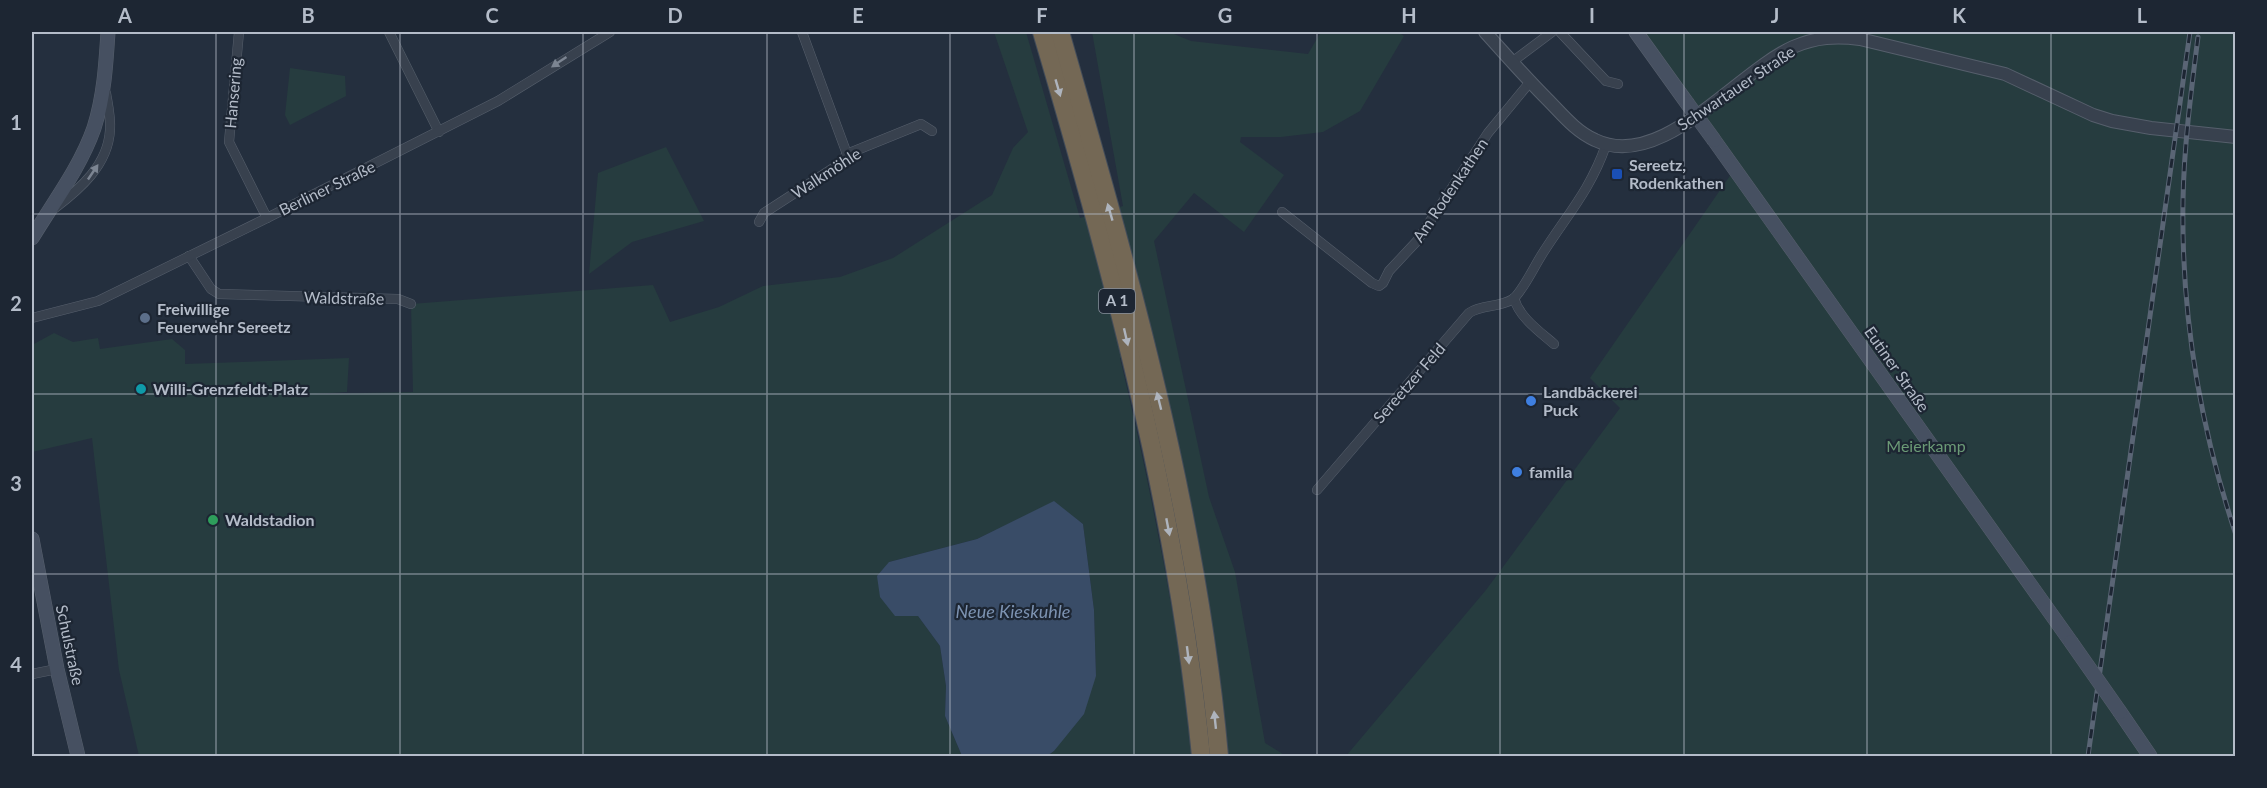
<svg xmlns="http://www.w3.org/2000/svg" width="2267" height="788" font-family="Lato,sans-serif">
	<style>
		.green { fill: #263c3f }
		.water { fill: #394c67 }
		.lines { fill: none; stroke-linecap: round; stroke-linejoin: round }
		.minor-casing { stroke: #565f6c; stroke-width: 10 }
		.tertiary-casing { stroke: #565f6c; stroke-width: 14 }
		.secondary-casing { stroke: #565f6c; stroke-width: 15 }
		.motorway-casing { stroke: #434c59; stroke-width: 20 }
		.minor { stroke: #38414e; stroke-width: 9 }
		.tertiary { stroke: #38414e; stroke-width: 12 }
		.secondary { stroke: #465061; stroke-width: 14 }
		.motorway { stroke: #746855; stroke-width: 18 }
		.rail-casing { stroke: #5a6575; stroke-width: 5 }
		.rail { stroke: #1d2633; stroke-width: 3; stroke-dasharray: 9; stroke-linecap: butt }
		.secondary-bridge-casing { stroke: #565f6c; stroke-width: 15; stroke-linecap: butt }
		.secondary-bridge { stroke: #465061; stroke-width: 14 }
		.oneway { fill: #7c8592 }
		.oneway2 { fill: #aeb4bd }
		.grid { fill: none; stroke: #b4bcc9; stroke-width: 1.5; stroke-opacity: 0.55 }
		.transit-dot { fill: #1a4fb4; stroke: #1d2633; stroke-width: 2 }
		.service-dot { fill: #5c6f8a; stroke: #1d2633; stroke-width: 2 }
		.culture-dot { fill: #0f9aa8; stroke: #1d2633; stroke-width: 2 }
		.shop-dot { fill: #3f7fe0; stroke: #1d2633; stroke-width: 2 }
		.leisure-dot { fill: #2e9e5b; stroke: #1d2633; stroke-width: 2 }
		.labels { text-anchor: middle; stroke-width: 4.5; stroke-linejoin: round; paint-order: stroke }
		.shield { fill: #1d2633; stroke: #878f9c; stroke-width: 1.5 }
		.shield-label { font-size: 15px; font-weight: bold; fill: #b4bcc9 }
		.street-label { font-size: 16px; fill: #b4bcc9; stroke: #1d2633 }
		.poi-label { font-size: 16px; font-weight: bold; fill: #b4bcc9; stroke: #1d2633; text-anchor: start }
		.park-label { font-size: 16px; fill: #6b9a76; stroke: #1d2633 }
		.water-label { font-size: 18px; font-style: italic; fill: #7c92b1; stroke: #1d2633 }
		.neatline { fill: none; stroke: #b4bcc9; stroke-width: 2 }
		.grid-label { font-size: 20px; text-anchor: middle; font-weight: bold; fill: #b4bcc9 }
	</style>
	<rect width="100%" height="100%" fill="#242f3e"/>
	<g class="green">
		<path d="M994,32H1026L1080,218L1123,206L1092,32H1169L1191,41L1308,54L1321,32H1398L1404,36L1360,111L1323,132L1281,137H1241L1240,142L1284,175L1244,232L1194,193L1154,241L1209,497L1235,572L1265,743L1286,756H1225L1207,604L1182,459L1156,345L1120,358C1150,484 1173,607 1193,735V756H1047L1054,751L1096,676L1094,610L1083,524L1054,502L977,539L889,562L918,616L940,646L946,686L945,716L962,756H139L119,670L92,438L32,452V345L54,333L73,342L98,338L100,349L172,339L185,350V364L349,358L347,392L316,394L413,392L411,304L653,285L670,322L719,307L763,286L840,277L893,258L992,195L1013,148L1028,132Z"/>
		<polygon points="1636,32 2235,32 2235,756 1346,756 1486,590 1620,408 1590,378 1734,170"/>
		<polygon points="290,68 345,76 346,96 290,125 285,115"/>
		<polygon points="666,147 704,221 632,242 589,274 598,173"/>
	</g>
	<polygon class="water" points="1054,501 1083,524 1094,610 1096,676 1084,714 1054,751 1047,756 962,756 945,716 946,686 940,646 918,616 895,616 880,597 877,576 889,562 977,539"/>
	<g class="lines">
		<defs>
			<g id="minor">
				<polyline points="239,32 229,142 267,218"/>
				<polyline points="389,32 439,132"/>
				<polyline points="802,32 847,154"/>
				<polyline points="1560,32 1606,81 1618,84"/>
				<polyline points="1512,62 1552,32"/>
				<path d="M55,208C80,189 108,165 110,130C111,118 108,105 106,93"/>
				<polyline points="1282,212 1372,283 1379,286 1383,283 1389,271 1417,241 1488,133 1530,82"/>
				<polyline points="759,222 764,213 838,165 847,154 921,124 932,131"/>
				<polyline points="189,256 211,289 219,294 398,299 411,304"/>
				<path d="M1514,298C1519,317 1539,331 1554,344"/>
				<polyline points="32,318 98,301 267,218 498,101 610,32"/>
				<path d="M1317,490L1469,313C1482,304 1499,308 1513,299C1522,292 1534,267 1541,256C1566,216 1590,191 1606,145"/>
				<polyline points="32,674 57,669"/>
			</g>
			<path id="tertiary" d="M1485,32C1505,54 1525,77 1547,99C1562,114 1575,131 1595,140C1661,172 1736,73 1793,47C1816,37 1836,36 1860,39L2005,74L2093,115L2112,121L2151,128L2236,137"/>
			<g id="secondary">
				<polyline points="1636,32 1687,103"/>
				<polyline points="1714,140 2071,642"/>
				<path d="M32,238C53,203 80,168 94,128C104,97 106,64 108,32"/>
				<polyline points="32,539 57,669 78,756"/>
				<polyline points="2120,712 2150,756"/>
			</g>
			<g id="motorway">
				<path d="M1042,32C1112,269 1177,509 1201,756"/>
				<path d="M1060,32C1128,269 1197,509 1219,756"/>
			</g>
		</defs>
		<use href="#minor" class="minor-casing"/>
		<use href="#tertiary" class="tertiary-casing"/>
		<use href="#secondary" class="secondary-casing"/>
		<use href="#motorway" class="motorway-casing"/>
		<use href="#minor" class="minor"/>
		<use href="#tertiary" class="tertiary"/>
		<use href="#secondary" class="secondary"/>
		<use href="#motorway" class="motorway"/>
		<defs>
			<g id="rail">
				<path d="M2198,37C2191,92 2184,146 2183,200C2181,315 2200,427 2236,535"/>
				<polyline points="2088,756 2190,32"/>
			</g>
		</defs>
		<use href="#rail" class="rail-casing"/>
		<use href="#rail" class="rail"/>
		<defs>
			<g id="secondary-bridge">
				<polyline points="1687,103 1714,140"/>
				<polyline points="2071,642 2120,712"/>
			</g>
		</defs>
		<use href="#secondary-bridge" class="secondary-bridge-casing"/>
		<use href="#secondary-bridge" class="secondary-bridge"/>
	</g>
	<defs><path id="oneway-solid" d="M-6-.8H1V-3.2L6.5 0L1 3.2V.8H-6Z" transform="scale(1.5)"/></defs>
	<g class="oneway">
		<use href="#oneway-solid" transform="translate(559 62) rotate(146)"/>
		<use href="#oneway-solid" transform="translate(93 172) rotate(-56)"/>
	</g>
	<g class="oneway2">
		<use href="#oneway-solid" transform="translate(1058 88) rotate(74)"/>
		<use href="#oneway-solid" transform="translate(1110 212) rotate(-106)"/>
		<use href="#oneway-solid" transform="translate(1126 337) rotate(77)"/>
		<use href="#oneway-solid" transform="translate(1159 401) rotate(-104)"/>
		<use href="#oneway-solid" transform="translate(1168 527) rotate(79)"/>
		<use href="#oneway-solid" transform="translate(1188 655) rotate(83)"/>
		<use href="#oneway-solid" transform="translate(1215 720) rotate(-96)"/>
	</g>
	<path class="grid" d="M216,32V756M400,32V756M583,32V756M767,32V756M950,32V756M1134,32V756M1317,32V756M1500,32V756M1684,32V756M1867,32V756M2051,32V756M32,214H2236M32,394H2236M32,574H2236"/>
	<rect class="transit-dot" x="1611" y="168" width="12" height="12" rx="3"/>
	<circle class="service-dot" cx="145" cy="318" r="6"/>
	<circle class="culture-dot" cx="141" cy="389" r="6"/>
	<g class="shop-dot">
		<circle cx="1531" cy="401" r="6"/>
		<circle cx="1517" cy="472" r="6"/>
	</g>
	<circle class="leisure-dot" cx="213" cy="520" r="6"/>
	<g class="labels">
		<rect class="shield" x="1099" y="289" width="36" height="24" rx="4.5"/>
		<g class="shield-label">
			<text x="1117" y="306">A 1</text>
		</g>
		<g class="street-label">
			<text transform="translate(1736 88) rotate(-34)" y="6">Schwartauer Straße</text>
			<text transform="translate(233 93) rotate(-85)" y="6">Hansering</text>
			<text transform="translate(826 173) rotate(-33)" y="6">Walkmöhle</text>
			<text transform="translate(327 188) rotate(-26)" y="6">Berliner Straße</text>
			<text transform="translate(1450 190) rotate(-56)" y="6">Am Rodenkathen</text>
			<text transform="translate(344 298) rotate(1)" y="6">Waldstraße</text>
			<text transform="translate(1897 369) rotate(55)" y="6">Eutiner Straße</text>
			<text transform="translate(1409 383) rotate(-49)" y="6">Sereetzer Feld</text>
			<text transform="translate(70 645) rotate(78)" y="6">Schulstraße</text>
		</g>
		<g class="poi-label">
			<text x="1629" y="171">Sereetz,<tspan x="1629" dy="18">Rodenkathen</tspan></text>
			<text x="157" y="315">Freiwillige<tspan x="157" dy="18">Feuerwehr Sereetz</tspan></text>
			<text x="153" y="395">Willi-Grenzfeldt-Platz</text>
			<text x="1543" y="398">Landbäckerei<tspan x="1543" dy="18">Puck</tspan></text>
			<text x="1529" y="478">famila</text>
			<text x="225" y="526">Waldstadion</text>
		</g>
		<g class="park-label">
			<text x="1926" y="452">Meierkamp</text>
		</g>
		<g class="water-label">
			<text x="1013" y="618">Neue Kieskuhle</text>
		</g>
	</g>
	<rect width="2267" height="788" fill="none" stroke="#1d2633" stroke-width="66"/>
	<rect x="33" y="33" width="2201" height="722" class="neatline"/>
	<g class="grid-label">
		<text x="125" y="23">A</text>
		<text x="308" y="23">B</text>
		<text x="492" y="23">C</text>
		<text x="675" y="23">D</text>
		<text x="858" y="23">E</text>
		<text x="1042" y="23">F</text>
		<text x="1225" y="23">G</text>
		<text x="1409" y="23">H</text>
		<text x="1592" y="23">I</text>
		<text x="1775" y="23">J</text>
		<text x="1959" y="23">K</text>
		<text x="2142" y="23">L</text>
		<text x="16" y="130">1</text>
		<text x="16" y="311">2</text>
		<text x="16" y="491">3</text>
		<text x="16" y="672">4</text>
	</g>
</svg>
